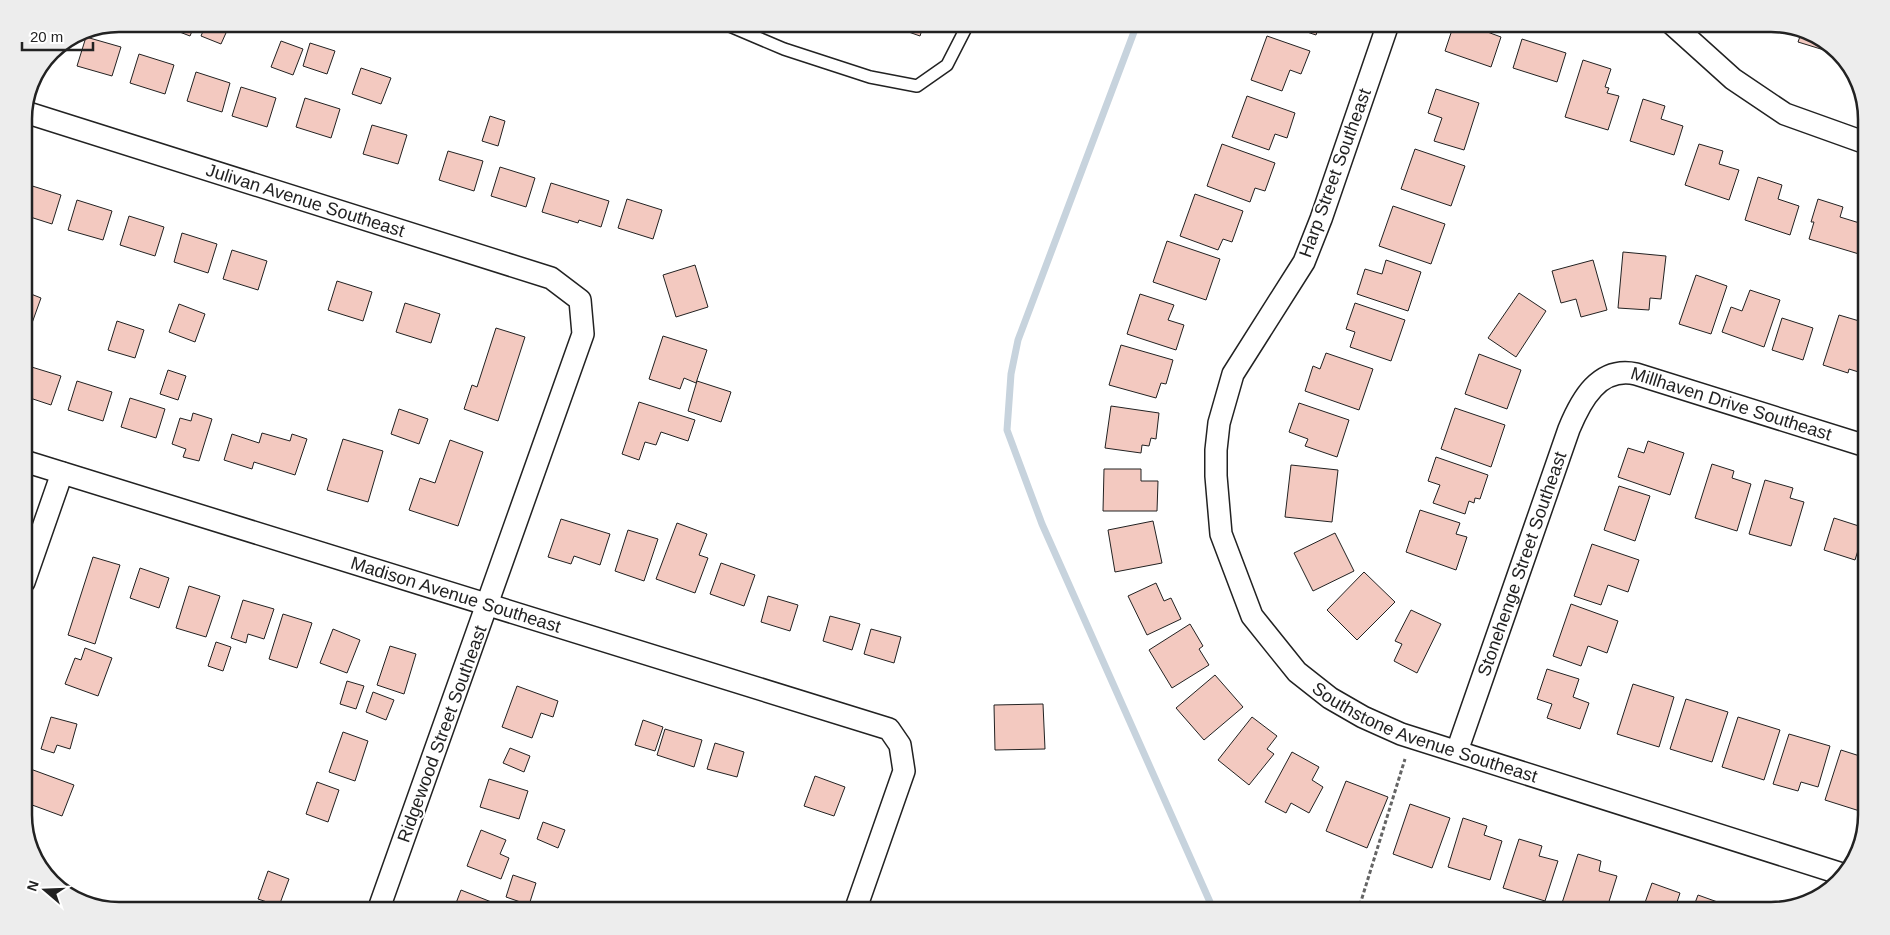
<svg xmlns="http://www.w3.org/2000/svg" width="1890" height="935" font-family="Helvetica,sans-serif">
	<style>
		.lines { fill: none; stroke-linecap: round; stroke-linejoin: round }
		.stream { stroke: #c7d3dd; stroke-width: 7 }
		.building { fill: #f3c9c0; stroke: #222 }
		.lane-casing { stroke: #222; stroke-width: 14 }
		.street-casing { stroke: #222; stroke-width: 24 }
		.path { stroke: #646464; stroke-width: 3; stroke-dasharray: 4 2.5; stroke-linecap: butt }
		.lane { stroke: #fff; stroke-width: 11 }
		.street { stroke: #fff; stroke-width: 21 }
		.labels { text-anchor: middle; stroke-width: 4; stroke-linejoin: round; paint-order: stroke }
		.street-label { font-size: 18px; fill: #222; stroke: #fff }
		.rim { fill: none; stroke: #222; stroke-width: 2.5 }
	</style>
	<rect width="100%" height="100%" fill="#fff"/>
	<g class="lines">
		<polyline class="stream" points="1137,24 1018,340 1011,374 1007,430 1042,524 1214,911"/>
	</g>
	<g class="building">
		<polygon points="121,24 143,24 141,30"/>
		<polygon points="180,24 195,24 190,36 177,31"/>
		<polygon points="206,24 230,24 221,44 201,36"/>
		<polygon points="886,24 924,24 920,36"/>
		<polygon points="1283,24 1320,24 1316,35"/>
		<polygon points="1454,24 1484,24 1482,30 1501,37 1491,67 1445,51"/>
		<polygon points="1802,31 1813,34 1837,54 1798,42"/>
		<polygon points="1267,36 1310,51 1301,74 1290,70 1282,91 1251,80"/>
		<polygon points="86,37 121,47 112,76 77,66"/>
		<polygon points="1522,39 1566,53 1557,82 1513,68"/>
		<polygon points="281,41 303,49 293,75 271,67"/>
		<polygon points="310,43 335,51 327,74 303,66"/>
		<polygon points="139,54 174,65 165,94 130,83"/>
		<polygon points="1583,60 1611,69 1605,87 1609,88 1607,93 1619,96 1608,130 1565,117"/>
		<polygon points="361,68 391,78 381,104 352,94"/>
		<polygon points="196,72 230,83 222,112 187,101"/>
		<polygon points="241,87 276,98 267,127 232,116"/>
		<polygon points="1436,89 1479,103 1464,150 1434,141 1442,118 1428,113"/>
		<polygon points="1247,96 1295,113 1287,138 1275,134 1269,150 1232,137"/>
		<polygon points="305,98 340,109 331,138 296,127"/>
		<polygon points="1643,99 1665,106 1661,119 1683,126 1674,155 1630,141"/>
		<polygon points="490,116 505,121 498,146 482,141"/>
		<polygon points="372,125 407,135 398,164 363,154"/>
		<polygon points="1222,144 1275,163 1265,191 1255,188 1250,202 1207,186"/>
		<polygon points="1699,144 1723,151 1719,164 1739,170 1729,200 1685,185"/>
		<polygon points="1415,149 1465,166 1451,206 1401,189"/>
		<polygon points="448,151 483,161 474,191 439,180"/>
		<polygon points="500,167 535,178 526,207 491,196"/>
		<polygon points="1758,177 1782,185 1778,199 1799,206 1790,235 1745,220"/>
		<polygon points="551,183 609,201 601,227 579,220 578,223 542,212"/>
		<polygon points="26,184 61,195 52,224 24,215"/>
		<polygon points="1195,194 1243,211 1232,242 1223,239 1218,250 1180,236"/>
		<polygon points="627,199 662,210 653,239 618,228"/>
		<polygon points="1818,199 1843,207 1840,217 1866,225 1859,254 1809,239 1814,222 1811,222"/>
		<polygon points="77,200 112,211 103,240 68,230"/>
		<polygon points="1393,206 1445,224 1431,264 1379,246"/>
		<polygon points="129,216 164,227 155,256 120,245"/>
		<polygon points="182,233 217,244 208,273 174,262"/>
		<polygon points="1167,241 1220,259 1206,300 1153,282"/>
		<polygon points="232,250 267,261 258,290 223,279"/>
		<polygon points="1623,252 1666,256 1661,299 1650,298 1649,310 1618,308"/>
		<polygon points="1386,260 1421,272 1408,311 1357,294 1365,269 1382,274"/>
		<polygon points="1593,260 1607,310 1581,317 1576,299 1561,303 1552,271"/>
		<polygon points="695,265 708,307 676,317 663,275"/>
		<polygon points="1696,275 1727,286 1711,334 1679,324"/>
		<polygon points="337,281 372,292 363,321 328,310"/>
		<polygon points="1750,290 1780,300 1764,347 1722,332 1731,307 1742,311"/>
		<polygon points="26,292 41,298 27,337 24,336 24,298"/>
		<polygon points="1519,293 1546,311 1516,357 1488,338"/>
		<polygon points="1140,294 1174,305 1168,320 1184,325 1176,350 1127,334"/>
		<polygon points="405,303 440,314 431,343 396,332"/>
		<polygon points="1355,303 1405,320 1391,361 1350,347 1355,332 1346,329"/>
		<polygon points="179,304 205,314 195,342 169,332"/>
		<polygon points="1839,315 1866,323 1865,374 1849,369 1848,373 1823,365"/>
		<polygon points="1782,318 1813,328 1803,360 1772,350"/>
		<polygon points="117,321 144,330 135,358 108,350"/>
		<polygon points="496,328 525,337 498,421 464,409 472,385 477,387"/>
		<polygon points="663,336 707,350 696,383 684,378 680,389 649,379"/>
		<polygon points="1121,345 1173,360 1166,384 1161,383 1156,398 1109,385"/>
		<polygon points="1326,353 1373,369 1359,410 1305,391 1313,366 1320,369"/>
		<polygon points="1479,354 1521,370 1507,409 1465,394"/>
		<polygon points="25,365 61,376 51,405 24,396"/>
		<polygon points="168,370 186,376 178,400 160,394"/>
		<polygon points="77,381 112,392 103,421 68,410"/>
		<polygon points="697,381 731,392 721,422 688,411"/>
		<polygon points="130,398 165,409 156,438 121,427"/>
		<polygon points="639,402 695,420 688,441 661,432 656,445 645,442 639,460 622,454"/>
		<polygon points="1299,403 1349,420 1337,457 1305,446 1308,439 1289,432"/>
		<polygon points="1111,406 1159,413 1156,439 1151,438 1149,446 1142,445 1141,453 1105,448"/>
		<polygon points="1455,408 1505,425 1491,467 1441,449"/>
		<polygon points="399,409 428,419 419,444 391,434"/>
		<polygon points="193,413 212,419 199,461 183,457 186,449 172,444 180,418 191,421"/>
		<polygon points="262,433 290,441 292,434 307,439 295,475 254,462 252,469 224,460 232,434 259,443"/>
		<polygon points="343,439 383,451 368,502 327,490"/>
		<polygon points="450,440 483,452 458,526 409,510 420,478 435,483"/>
		<polygon points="1648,441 1684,453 1670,495 1618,477 1628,448 1644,453"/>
		<polygon points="1436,457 1488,475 1480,499 1475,498 1474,503 1469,501 1465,514 1433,503 1440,485 1428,481"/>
		<polygon points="1712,464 1734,471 1732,478 1751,484 1737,531 1695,518"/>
		<polygon points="1291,465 1338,470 1332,522 1285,517"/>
		<polygon points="1104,469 1141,469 1141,481 1158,481 1157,511 1103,511"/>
		<polygon points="1765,480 1793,488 1790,498 1804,502 1791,546 1749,534"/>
		<polygon points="1619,486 1650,496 1635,541 1604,530"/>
		<polygon points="1420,510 1460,523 1456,534 1467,537 1456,570 1406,552"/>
		<polygon points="1834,518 1865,528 1855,560 1824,550"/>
		<polygon points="561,519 610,534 600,565 574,556 571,564 548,557"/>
		<polygon points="1153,521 1162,563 1115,572 1108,530"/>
		<polygon points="677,523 707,534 699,555 708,558 695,593 656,579"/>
		<polygon points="628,530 658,539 644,581 615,571"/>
		<polygon points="1335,533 1354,571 1313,591 1294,553"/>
		<polygon points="1592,544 1639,560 1628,592 1608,585 1601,605 1574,596"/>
		<polygon points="93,557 120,565 95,644 68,635"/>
		<polygon points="721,563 755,575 744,606 710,594"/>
		<polygon points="140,568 169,578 159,608 130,598"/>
		<polygon points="1364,572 1395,602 1357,640 1327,610"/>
		<polygon points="1156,583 1164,601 1171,598 1181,619 1147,635 1128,596"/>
		<polygon points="189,586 220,596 206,637 176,628"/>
		<polygon points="768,596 798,605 790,631 761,622"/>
		<polygon points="243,600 274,609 264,639 248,634 246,643 231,638"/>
		<polygon points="1571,604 1618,621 1607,653 1588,646 1581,666 1553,656"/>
		<polygon points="1411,610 1441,624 1417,673 1394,661 1402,644 1395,641"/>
		<polygon points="283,614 312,623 297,668 269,659"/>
		<polygon points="830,616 860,624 852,650 823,641"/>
		<polygon points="1190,624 1203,646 1199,649 1209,665 1172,688 1149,650"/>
		<polygon points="333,629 360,640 347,673 320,663"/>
		<polygon points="871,629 901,637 894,663 864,654"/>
		<polygon points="216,642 231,647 223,671 208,666"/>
		<polygon points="390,646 416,654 404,694 377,685"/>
		<polygon points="85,648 112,658 98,696 65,684 75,658 81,660"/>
		<polygon points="1547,669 1579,679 1573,697 1589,703 1580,729 1547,718 1552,704 1537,699"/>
		<polygon points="1215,675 1243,707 1204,740 1176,708"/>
		<polygon points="347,681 364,686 356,709 340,704"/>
		<polygon points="1633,684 1674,697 1659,747 1617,734"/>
		<polygon points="517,686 558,701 553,717 541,713 532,738 502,727"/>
		<polygon points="373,692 394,700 386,720 366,712"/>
		<polygon points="1686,699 1728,712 1712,762 1670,749"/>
		<polygon points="1043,704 1045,749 995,750 994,705"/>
		<polygon points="51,717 77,724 70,749 57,745 54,753 41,749"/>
		<polygon points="1252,717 1277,736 1267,749 1274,754 1249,785 1218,760"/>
		<polygon points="1738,717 1780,730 1764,780 1722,767"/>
		<polygon points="643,720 663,727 655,751 635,745"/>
		<polygon points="665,729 702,740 694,767 657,755"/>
		<polygon points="343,732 368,741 355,781 329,772"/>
		<polygon points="1789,734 1830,746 1818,787 1801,782 1798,791 1773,784"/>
		<polygon points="715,743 744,752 737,777 707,769"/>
		<polygon points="510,748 530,756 524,772 503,763"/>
		<polygon points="1841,750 1866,758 1866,813 1825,800"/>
		<polygon points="1292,752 1319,767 1312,780 1323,787 1309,813 1291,803 1286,813 1265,802"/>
		<polygon points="25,767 74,785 62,816 24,802"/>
		<polygon points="815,776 845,787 834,816 804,806"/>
		<polygon points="489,779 528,791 519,819 480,807"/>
		<polygon points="1346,781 1388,797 1367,848 1326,831"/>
		<polygon points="317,782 339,790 328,822 306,814"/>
		<polygon points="1410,804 1450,818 1432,868 1393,854"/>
		<polygon points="1463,818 1487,826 1484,835 1502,841 1490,880 1448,867"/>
		<polygon points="543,822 565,830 558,848 537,839"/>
		<polygon points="481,830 506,840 500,854 509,858 501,879 467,866"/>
		<polygon points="1519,839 1542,846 1539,856 1558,861 1545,901 1503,888"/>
		<polygon points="1578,854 1601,861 1599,871 1617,876 1606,911 1589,911 1562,903"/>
		<polygon points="268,871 289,879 279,906 258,899"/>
		<polygon points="513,875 536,883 529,905 506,897"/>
		<polygon points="1652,883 1680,893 1674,911 1642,911"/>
		<polygon points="461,890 499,905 497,911 453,911"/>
		<polygon points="1698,895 1737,909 1736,911 1692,911"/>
		<polygon points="969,904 983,909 982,911 966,911"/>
	</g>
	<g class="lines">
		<defs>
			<polyline id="lane" points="725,24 784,49 870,77 917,86 947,65 968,24"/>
			<g id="street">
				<path id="s1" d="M1388,24L1321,219L1304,262L1233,374L1219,423L1216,450V476L1221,534L1252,616L1297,672L1330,698L1363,717L1401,734L1842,874"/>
				<polyline points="1672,24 1733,79 1785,114 1866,143"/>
				<path id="s2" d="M25,112L551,278L580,300L583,334L378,911"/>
				<path id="s3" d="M24,461L889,729L900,745L904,771L855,911"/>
				<polyline points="24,582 62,473"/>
				<path id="s4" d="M1457,751L1569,429C1581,400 1599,366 1636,374L1866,446"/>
			</g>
		</defs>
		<use href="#lane" class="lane-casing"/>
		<use href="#street" class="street-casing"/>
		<polyline class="path" points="1358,911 1405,759"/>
		<use href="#lane" class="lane"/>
		<use href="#street" class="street"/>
	</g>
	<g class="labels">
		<g class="street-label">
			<text transform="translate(1335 173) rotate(-70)" y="6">Harp Street Southeast</text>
			<text dy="6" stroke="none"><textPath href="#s2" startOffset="294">Julivan Avenue Southeast</textPath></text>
			<text dy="6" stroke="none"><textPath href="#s4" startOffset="536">Millhaven Drive Southeast</textPath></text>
			<text dy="6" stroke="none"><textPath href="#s4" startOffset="198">Stonehenge Street Southeast</textPath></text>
			<text dy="6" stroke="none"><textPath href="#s3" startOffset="452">Madison Avenue Southeast</textPath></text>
			<text dy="6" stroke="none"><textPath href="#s1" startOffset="850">Southstone Avenue Southeast</textPath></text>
			<text transform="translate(442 734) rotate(-70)" y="6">Ridgewood Street Southeast</text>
		</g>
	</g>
	<path d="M0 0H1890V935H0ZM119 32H1771A87 87 0 0 1 1858 119V815A87 87 0 0 1 1771 902H119A87 87 0 0 1 32 815V119A87 87 0 0 1 119 32Z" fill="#ededed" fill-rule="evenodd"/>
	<path class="rim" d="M119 32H1771A87 87 0 0 1 1858 119V815A87 87 0 0 1 1771 902H119A87 87 0 0 1 32 815V119A87 87 0 0 1 119 32Z"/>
	<g transform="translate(45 890) rotate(289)" stroke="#ffffff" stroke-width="4" paint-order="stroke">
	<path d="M0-4L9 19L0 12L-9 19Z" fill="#222222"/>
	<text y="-8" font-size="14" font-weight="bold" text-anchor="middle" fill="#222222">N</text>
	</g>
	<path d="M22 42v8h71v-8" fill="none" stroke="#222222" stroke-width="2.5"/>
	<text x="30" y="42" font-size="15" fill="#222222" stroke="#ffffff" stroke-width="4" paint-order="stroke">20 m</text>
</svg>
